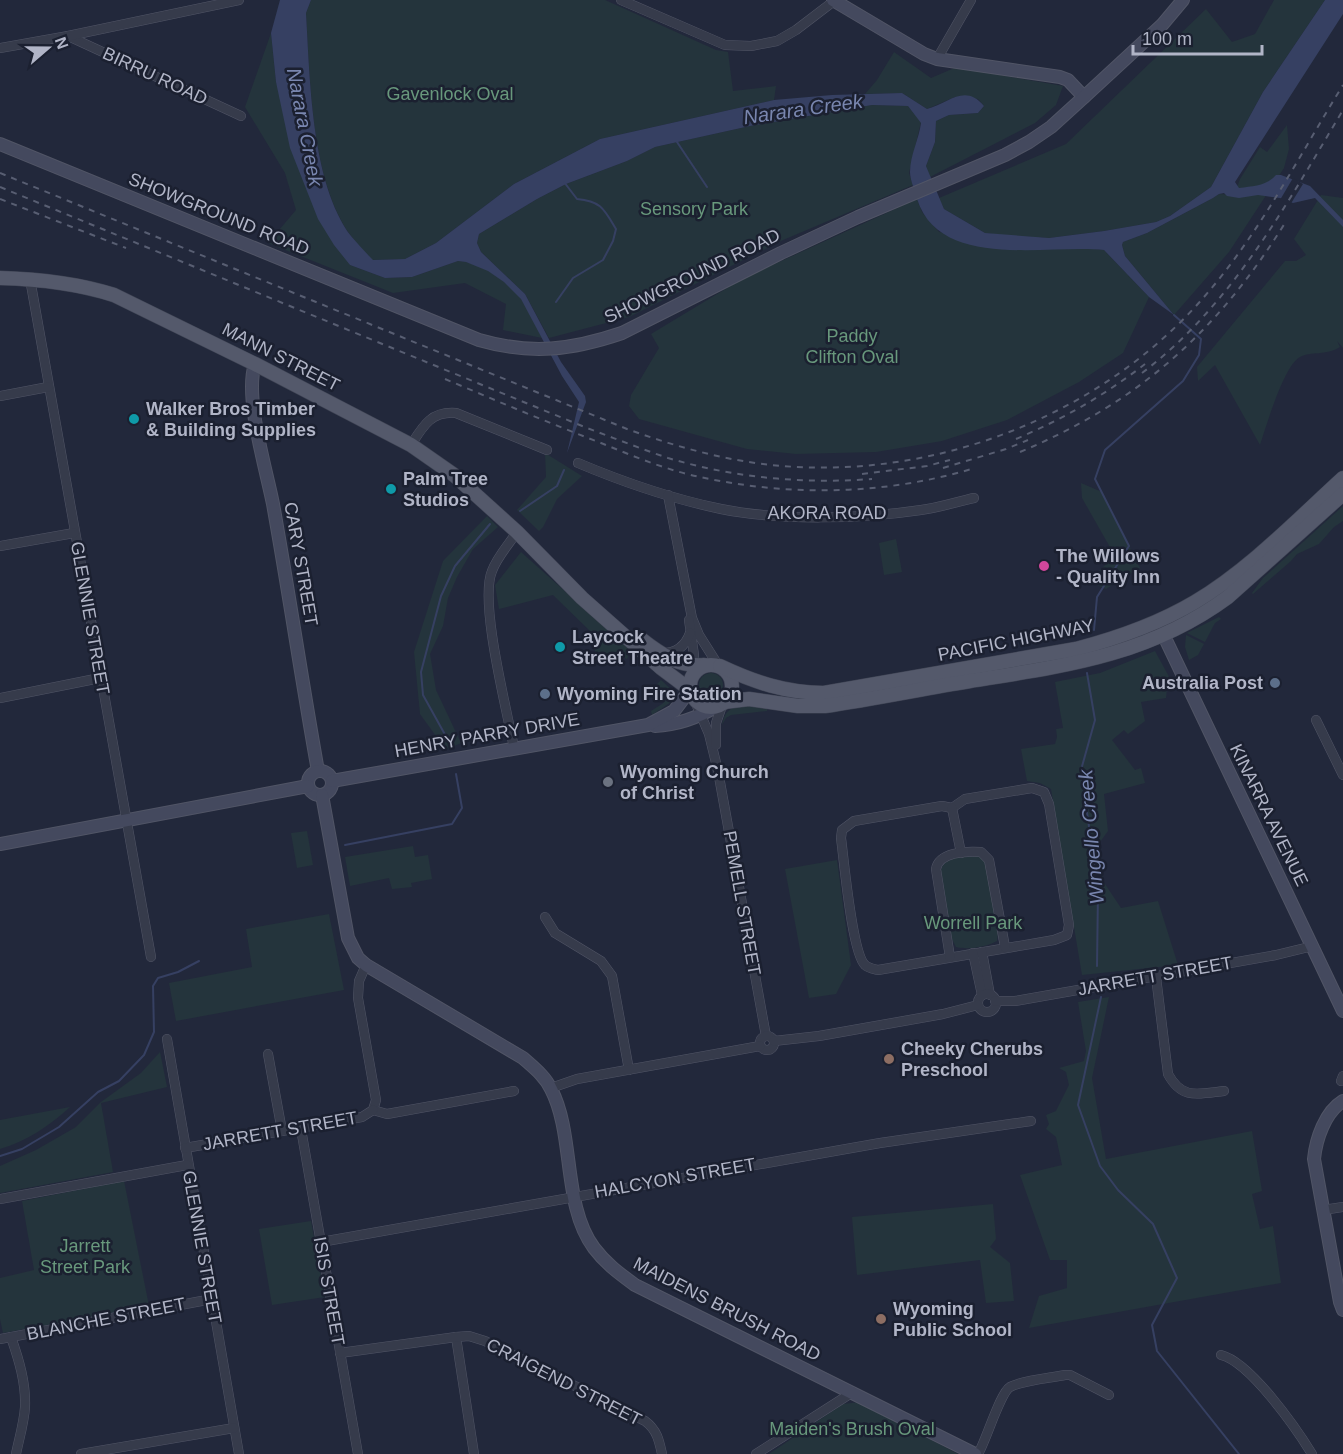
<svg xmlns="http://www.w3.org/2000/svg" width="1343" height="1454" font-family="Arial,sans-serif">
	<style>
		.green { fill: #24343c }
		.water { fill: #364062 }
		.pier { fill: #22283b }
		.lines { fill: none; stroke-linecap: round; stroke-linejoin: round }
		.stream { stroke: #364062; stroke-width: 2 }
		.street-casing { stroke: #515566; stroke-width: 10 }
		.secondary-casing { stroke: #515566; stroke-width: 14 }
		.primary-casing { stroke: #3f4454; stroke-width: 15 }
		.street { stroke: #363b4b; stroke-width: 9 }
		.secondary { stroke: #44495e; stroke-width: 12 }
		.primary { stroke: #54596b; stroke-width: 14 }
		.rail { stroke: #585e72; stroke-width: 2; stroke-dasharray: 6 6; stroke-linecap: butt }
		.culture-dot { fill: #0f9aa8; stroke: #1b2030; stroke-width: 2 }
		.hotel-dot { fill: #d1479c; stroke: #1b2030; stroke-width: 2 }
		.service-dot { fill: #5c6f8a; stroke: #1b2030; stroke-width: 2 }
		.worship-dot { fill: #6b7280; stroke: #1b2030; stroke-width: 2 }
		.education-dot { fill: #8d6e63; stroke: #1b2030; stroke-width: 2 }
		.labels { text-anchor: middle; stroke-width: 5; stroke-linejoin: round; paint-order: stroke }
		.street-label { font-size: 18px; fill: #b1b5c7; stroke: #1b2030 }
		.park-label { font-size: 18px; fill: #68987c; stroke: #1b2030 }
		.poi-label { font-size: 18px; font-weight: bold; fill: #b1b5c7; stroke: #1b2030; text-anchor: start }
		.water-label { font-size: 20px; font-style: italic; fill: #7986af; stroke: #1b2030 }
	</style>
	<rect width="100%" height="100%" fill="#22283b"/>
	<g class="green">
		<path d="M311,0H605L716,50L728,52L733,91L776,86L774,100L600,139L514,184L436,243L405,259L372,260C365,252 357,244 351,236C311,182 310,78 306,13Z"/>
		<polygon points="1274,0 1325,0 1263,92 1211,187 1170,216 1156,222 1104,231 1049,238 1001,235 985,233 944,209 939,198 1066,144 1206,9 1232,42 1255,34"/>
		<path d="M271,33L276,82L350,265L385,278L412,277L458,261C481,262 509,282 522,300C530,312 536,326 542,338L503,330L506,304L465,283L393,293L268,243L296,210L285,173L245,107Z"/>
		<polygon points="894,52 931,78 959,66 1011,77 1063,86 1056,105 1035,123 930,177 926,166 935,142 936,121 949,115 978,113 984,106 978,99 955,97 927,109 902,93 865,94 877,80"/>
		<polygon points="872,105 908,106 921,122 909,173 913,185 783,240 629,317 549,338 525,294 481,252 477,243 479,234 537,199 566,184 627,161 655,147 750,126"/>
		<polygon points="1287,125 1289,149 1284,168 1229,252 1174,315 1125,256 1122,245 1123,242 1147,233 1213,198 1219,194 1234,195 1240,179 1260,147 1267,152"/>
		<path d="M1321,195L1343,198V348L1337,341L1340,347C1326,356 1311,351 1300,357C1284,365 1266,427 1260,445L1215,365L1198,381L1197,367L1285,261H1296L1306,255L1294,239Z"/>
		<polygon points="917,199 922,212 939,232 1104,250 1149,297 1123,353 1079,382 1007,420 942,441 876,452 796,454 747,449 639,419 629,406 631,395 659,348 651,334 742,279"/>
		<polygon points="545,453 582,476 557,499 543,527 539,531 517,510 546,477"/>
		<polygon points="1081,483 1102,492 1140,568 1106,589 1088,581 1115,556 1082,498"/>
		<polygon points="1343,506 1343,521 1334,527 1319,544 1297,554 1291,561 1253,594 1252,593 1263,578"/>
		<polygon points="487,516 498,527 473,549 457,577 448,598 443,626 430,654 436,690 461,743 446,750 420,714 414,652 443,561"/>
		<polygon points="896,539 902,572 884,575 879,543"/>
		<polygon points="521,552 631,650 627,659 616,653 608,653 598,666 591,632 553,595 499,609 495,585"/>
		<polygon points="1219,617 1221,619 1215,623 1205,642 1187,633"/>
		<polygon points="1186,635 1204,644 1198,655 1189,660 1185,647"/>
		<polygon points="1155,651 1173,684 1167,688 1166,698 1141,702 1145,721 1128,734 1124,730 1112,740 1135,770 1141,768 1145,783 1104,794 1108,831 1100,842 1103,881 1121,908 1158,901 1178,965 1082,975 1051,789 1040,783 1027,781 1021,749 1055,744 1057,737 1056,729 1063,728 1055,682 1100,673"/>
		<circle cx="711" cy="685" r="12"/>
		<polygon points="661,680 672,690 675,695 671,702 652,715 651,711 662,704 669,697 655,686"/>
		<path d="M745,705L767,707V711L731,715L726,718L722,725C725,710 731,707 745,705Z"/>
		<polygon points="307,831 313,865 297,868 291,833"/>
		<polygon points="413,846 415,857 428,855 432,879 411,883 412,887 392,889 389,878 350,886 345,857"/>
		<path d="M976,855L982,857L986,862L998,932L997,941C986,947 968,950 956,947L952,939L941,870C945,856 964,857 976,855Z"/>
		<polygon points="837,860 851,965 836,994 809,998 785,869"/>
		<polygon points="329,914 344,990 176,1021 169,983 252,967 246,929"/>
		<polygon points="1109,997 1092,1078 1106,1159 1252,1131 1262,1191 1252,1194 1260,1229 1273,1226 1281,1283 1029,1328 1039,1296 1067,1288 1067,1260 1050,1260 1020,1175 1062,1165 1056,1137 1046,1129 1049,1124 1046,1115 1056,1111 1069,1085 1066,1072 1059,1068 1084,1061 1086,1051 1078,1002"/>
		<polygon points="160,1052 167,1087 101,1103 113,1172 0,1193 0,1166 36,1150 76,1127 101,1102 141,1073"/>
		<path d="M70,1107C49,1126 27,1141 0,1149V1120Z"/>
		<polygon points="124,1181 149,1306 3,1333 0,1319 0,1278 34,1270 22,1201"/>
		<polygon points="993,1204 996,1239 990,1247 1010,1263 1014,1301 986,1303 980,1260 857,1275 852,1217"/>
		<polygon points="311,1221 325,1297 272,1305 259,1229"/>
		<polygon points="860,1402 958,1454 769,1454 843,1404"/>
	</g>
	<path class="water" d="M280,0H311L306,13C310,78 311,183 351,236C358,244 365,252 373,260L405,259L436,243L514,184L600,139L774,100L832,95L902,93L927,109C949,103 965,83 984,106L978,113L949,115L936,121L935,142L926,166L944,209L985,233L1049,238L1104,231L1156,222L1170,216L1211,187L1263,92L1325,0H1343V14L1235,182L1239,188C1254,186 1266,186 1276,175H1281L1310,186L1343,220V227L1315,198L1293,203L1280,198L1258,195L1239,198L1227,196L1224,193L1219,194L1213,198L1147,233L1123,242L1122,245L1125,256L1174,315L1149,297L1104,250C1048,244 940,271 917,199C915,191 910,180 910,172C910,155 919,139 921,123L908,106L872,105L750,126L655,147L627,161L566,184L537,199L479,234L477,243L481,252L525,294L561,362L585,396L586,402L567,453L579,402L562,376L521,299L504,282L488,271L466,262L458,261L412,277L385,278L350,265L334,245L318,219L290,148L276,82L271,33Z"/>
	<polygon class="pier" points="1293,178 1303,184 1290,205 1280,200"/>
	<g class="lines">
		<g class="stream">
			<polyline points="677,142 707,187"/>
			<path d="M556,302L573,278L603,260L613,241L616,229C604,209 601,201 577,199L564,182"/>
			<polyline points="520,511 557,486 564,470"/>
			<polyline points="1094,630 1097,597 1129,546 1095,479 1105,450 1183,381 1199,355 1201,339 1174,315"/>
			<polyline points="1087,673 1095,720 1081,770 1098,890 1097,966"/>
			<polyline points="448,740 423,695 421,672 441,596 455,566 490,524"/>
			<polyline points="345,845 452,824 462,808 456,774"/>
			<polyline points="1101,997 1078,1105 1100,1166 1118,1190 1153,1224 1177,1278 1152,1325 1157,1351 1239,1454"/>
			<polyline points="0,1156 22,1149 59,1127 98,1092 119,1081 144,1055 154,1032 153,986 158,978 178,972 199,961"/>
		</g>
		<defs>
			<g id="street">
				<polyline points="621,0 725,45 751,46 777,41 796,30 834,1"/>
				<polyline points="68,36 241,116"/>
				<polyline points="0,48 68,36 239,0"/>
				<polyline points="937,59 971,0"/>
				<polyline points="30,279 151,957"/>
				<polyline points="0,396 48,387"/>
				<path d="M411,445C423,426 431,411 456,413L547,450"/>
				<path d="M578,463C623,482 673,499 721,509C781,521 860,519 921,510C938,508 956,502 974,498"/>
				<polyline points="668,495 692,618 699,635 718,665"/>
				<polyline points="0,546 74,533"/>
				<polyline points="689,620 694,655 692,675"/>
				<path d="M660,653C675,654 685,647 690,633"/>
				<polyline points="0,698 100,678"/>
				<polyline points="694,699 709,734 718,771 766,1036"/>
				<polyline points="1316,720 1343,775"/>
				<polyline points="716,745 716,723 723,703"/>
				<path d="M514,748C507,710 479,602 492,571C497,557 509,544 517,532"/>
				<path d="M1032,788L1044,792L1049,804L1069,925L1067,935L1054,940L878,970C874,969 868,968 865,965C852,953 844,860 841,838L842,830L854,821L942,806L952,808L965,799Z"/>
				<polyline points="952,808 961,853"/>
				<polyline points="545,917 555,933 601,961 612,976 629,1070"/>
				<polyline points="982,952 990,995"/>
				<polyline points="973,953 982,995"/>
				<path d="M950,957L936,869C939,852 966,851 981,852L989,860L1005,947"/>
				<polyline points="366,965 359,981 358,998 376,1100 373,1110"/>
				<path d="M1156,977L1168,1074C1182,1100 1198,1094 1224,1091"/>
				<circle cx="987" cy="1003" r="9"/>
				<polyline points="995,1001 1015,1001 1276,955 1313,946"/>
				<circle cx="767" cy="1043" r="7"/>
				<polyline points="167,1039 239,1454"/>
				<polyline points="774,1041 819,1036 943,1014 978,1005"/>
				<polyline points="268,1054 282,1131"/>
				<polyline points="1341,1081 1343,1076"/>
				<polyline points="551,1088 577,1079 760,1046"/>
				<polyline points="373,1110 387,1114 514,1091"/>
				<polyline points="301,1129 358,1454"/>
				<polyline points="185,1148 362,1117 373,1110"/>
				<polyline points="0,1199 187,1165"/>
				<polyline points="1323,1210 1343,1207"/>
				<polyline points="321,1242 880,1143 1031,1121"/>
				<path d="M11,1337C19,1360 26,1383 25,1407C24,1423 19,1439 16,1454"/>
				<polyline points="456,1337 474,1454"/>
				<polyline points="0,1339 212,1299"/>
				<path d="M340,1353L456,1337L469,1336L485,1341L645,1421C657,1430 659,1440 662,1454"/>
				<path d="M1221,1355C1250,1362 1296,1428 1312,1454"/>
				<polyline points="81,1454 234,1428"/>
				<polyline points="756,1454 853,1392"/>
				<path d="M978,1454C986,1441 1000,1393 1010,1387C1023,1380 1050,1378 1065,1375H1070L1109,1395"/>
			</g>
			<g id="secondary">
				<polyline points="833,0 924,54 937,59 1060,77 1068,80 1084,97"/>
				<path d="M0,144L479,340C531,355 572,350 622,333L781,253L858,217L1005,155L1029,142L1051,127L1084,97L1162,25L1183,0"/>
				<path d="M255,364C244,397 266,468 273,504C289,593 302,682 318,771"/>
				<polyline points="1164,636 1343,1011"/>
				<path d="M655,726C676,725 699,717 717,706"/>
				<circle cx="320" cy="783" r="12"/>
				<polyline points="332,781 648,725 674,711 690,690"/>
				<path d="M322,795L348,938L358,958L366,965L523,1058C533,1067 545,1076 551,1089C575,1135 562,1205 594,1248C606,1264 620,1274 635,1285L975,1454"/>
				<polyline points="0,844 308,786"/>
				<path d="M1343,1101C1325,1112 1316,1139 1314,1159L1340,1302L1343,1310"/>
			</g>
			<g id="primary">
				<path d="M0,278C40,279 76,283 114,295L255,364L411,445L454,475L517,532L582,598L661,668L689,689"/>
				<path d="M641,639C660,654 679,667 704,665"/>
				<circle cx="711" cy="686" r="21"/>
				<path d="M720,666C754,682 786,693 824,693L1076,649C1118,638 1158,624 1195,602C1249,570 1297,520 1343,478"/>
				<path d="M724,702L749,699L798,706H825C873,699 921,689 970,681C1064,666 1148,656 1228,597L1343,494"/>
			</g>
		</defs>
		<use href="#street" class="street-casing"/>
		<use href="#secondary" class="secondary-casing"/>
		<use href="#primary" class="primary-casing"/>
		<use href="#street" class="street"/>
		<use href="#secondary" class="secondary"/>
		<use href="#primary" class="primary"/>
		<g class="rail">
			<path d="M0,173L627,429C671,445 716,458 763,464C924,484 1097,420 1204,297C1260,233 1299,156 1343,85"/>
			<path d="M0,187L587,428C614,438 641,449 668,458C735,478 803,484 872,479"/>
			<polyline points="0,199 126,248"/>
			<path d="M1142,373C1232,305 1286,205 1343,110"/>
			<path d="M445,379C497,401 549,423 601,443C633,456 666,470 700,477C792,497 885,495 975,468"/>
			<path d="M1016,439C1063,419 1105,395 1145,364"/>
			<path d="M1020,452C1139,402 1217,332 1285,223"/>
			<polyline points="943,468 1006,449 1028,440"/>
			<polyline points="862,474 927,466 950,460"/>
		</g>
	</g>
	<g class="culture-dot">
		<circle cx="134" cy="419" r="6"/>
		<circle cx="391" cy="489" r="6"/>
		<circle cx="560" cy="647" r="6"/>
	</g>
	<circle class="hotel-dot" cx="1044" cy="566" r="6"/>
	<g class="service-dot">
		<circle cx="1275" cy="683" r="6"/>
		<circle cx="545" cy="694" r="6"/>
	</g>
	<circle class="worship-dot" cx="608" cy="782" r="6"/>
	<g class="education-dot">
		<circle cx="889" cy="1059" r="6"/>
		<circle cx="881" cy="1319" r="6"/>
	</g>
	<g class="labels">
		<g class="street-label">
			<text transform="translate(155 76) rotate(25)" y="6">BIRRU ROAD</text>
			<text transform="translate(219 214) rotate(22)" y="6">SHOWGROUND ROAD</text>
			<text transform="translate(692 276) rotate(-26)" y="6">SHOWGROUND ROAD</text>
			<text transform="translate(281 357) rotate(27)" y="6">MANN STREET</text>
			<text x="827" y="519">AKORA ROAD</text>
			<text transform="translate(301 564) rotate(80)" y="6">CARY STREET</text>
			<text transform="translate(90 618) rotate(80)" y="6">GLENNIE STREET</text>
			<text transform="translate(1016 640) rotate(-11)" y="6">PACIFIC HIGHWAY</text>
			<text transform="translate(487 735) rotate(-10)" y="6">HENRY PARRY DRIVE</text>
			<text transform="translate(1269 815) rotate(64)" y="6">KINARRA AVENUE</text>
			<text transform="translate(742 903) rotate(80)" y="6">PEMELL STREET</text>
			<text transform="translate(1155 976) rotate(-10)" y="6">JARRETT STREET</text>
			<text transform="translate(280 1131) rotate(-10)" y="6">JARRETT STREET</text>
			<text transform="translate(675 1178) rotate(-10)" y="6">HALCYON STREET</text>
			<text transform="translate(202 1247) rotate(80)" y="6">GLENNIE STREET</text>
			<text transform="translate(329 1291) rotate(80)" y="6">ISIS STREET</text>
			<text transform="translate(727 1309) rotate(27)" y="6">MAIDENS BRUSH ROAD</text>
			<text transform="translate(106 1319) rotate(-11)" y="6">BLANCHE STREET</text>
			<text transform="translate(564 1382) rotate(27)" y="6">CRAIGEND STREET</text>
		</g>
		<g class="park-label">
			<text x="450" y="100">Gavenlock Oval</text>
			<text x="694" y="215">Sensory Park</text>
			<text x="852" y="342">Paddy<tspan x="852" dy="21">Clifton Oval</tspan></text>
			<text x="973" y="929">Worrell Park</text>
			<text x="85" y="1252">Jarrett<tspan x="85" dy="21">Street Park</tspan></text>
			<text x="852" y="1435">Maiden's Brush Oval</text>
		</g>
		<g class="poi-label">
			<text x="146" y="415">Walker Bros Timber<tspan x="146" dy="21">&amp; Building Supplies</tspan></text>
			<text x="403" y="485">Palm Tree<tspan x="403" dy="21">Studios</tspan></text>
			<text x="1056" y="562">The Willows<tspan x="1056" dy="21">- Quality Inn</tspan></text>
			<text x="572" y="643">Laycock<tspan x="572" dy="21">Street Theatre</tspan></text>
			<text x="1263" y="689" text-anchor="end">Australia Post</text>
			<text x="557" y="700">Wyoming Fire Station</text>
			<text x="620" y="778">Wyoming Church<tspan x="620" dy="21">of Christ</tspan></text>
			<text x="901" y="1055">Cheeky Cherubs<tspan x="901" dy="21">Preschool</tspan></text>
			<text x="893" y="1315">Wyoming<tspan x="893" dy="21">Public School</tspan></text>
		</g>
		<g class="water-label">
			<text transform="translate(803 109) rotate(-8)" y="7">Narara Creek</text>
			<text transform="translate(305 127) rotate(79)" y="7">Narara Creek</text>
			<text transform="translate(1091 837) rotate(-95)" y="7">Wingello Creek</text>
		</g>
	</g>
	<g transform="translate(48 48) rotate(70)" stroke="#1b2030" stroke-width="4.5" paint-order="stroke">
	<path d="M0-4.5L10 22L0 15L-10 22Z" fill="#b1b5c7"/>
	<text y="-9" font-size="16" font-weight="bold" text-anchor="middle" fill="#b1b5c7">N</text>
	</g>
	<path d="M1133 45v9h129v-9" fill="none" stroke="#b1b5c7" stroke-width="3"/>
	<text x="1142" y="45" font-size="18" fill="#b1b5c7" stroke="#1b2030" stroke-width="4.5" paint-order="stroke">100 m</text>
</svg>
